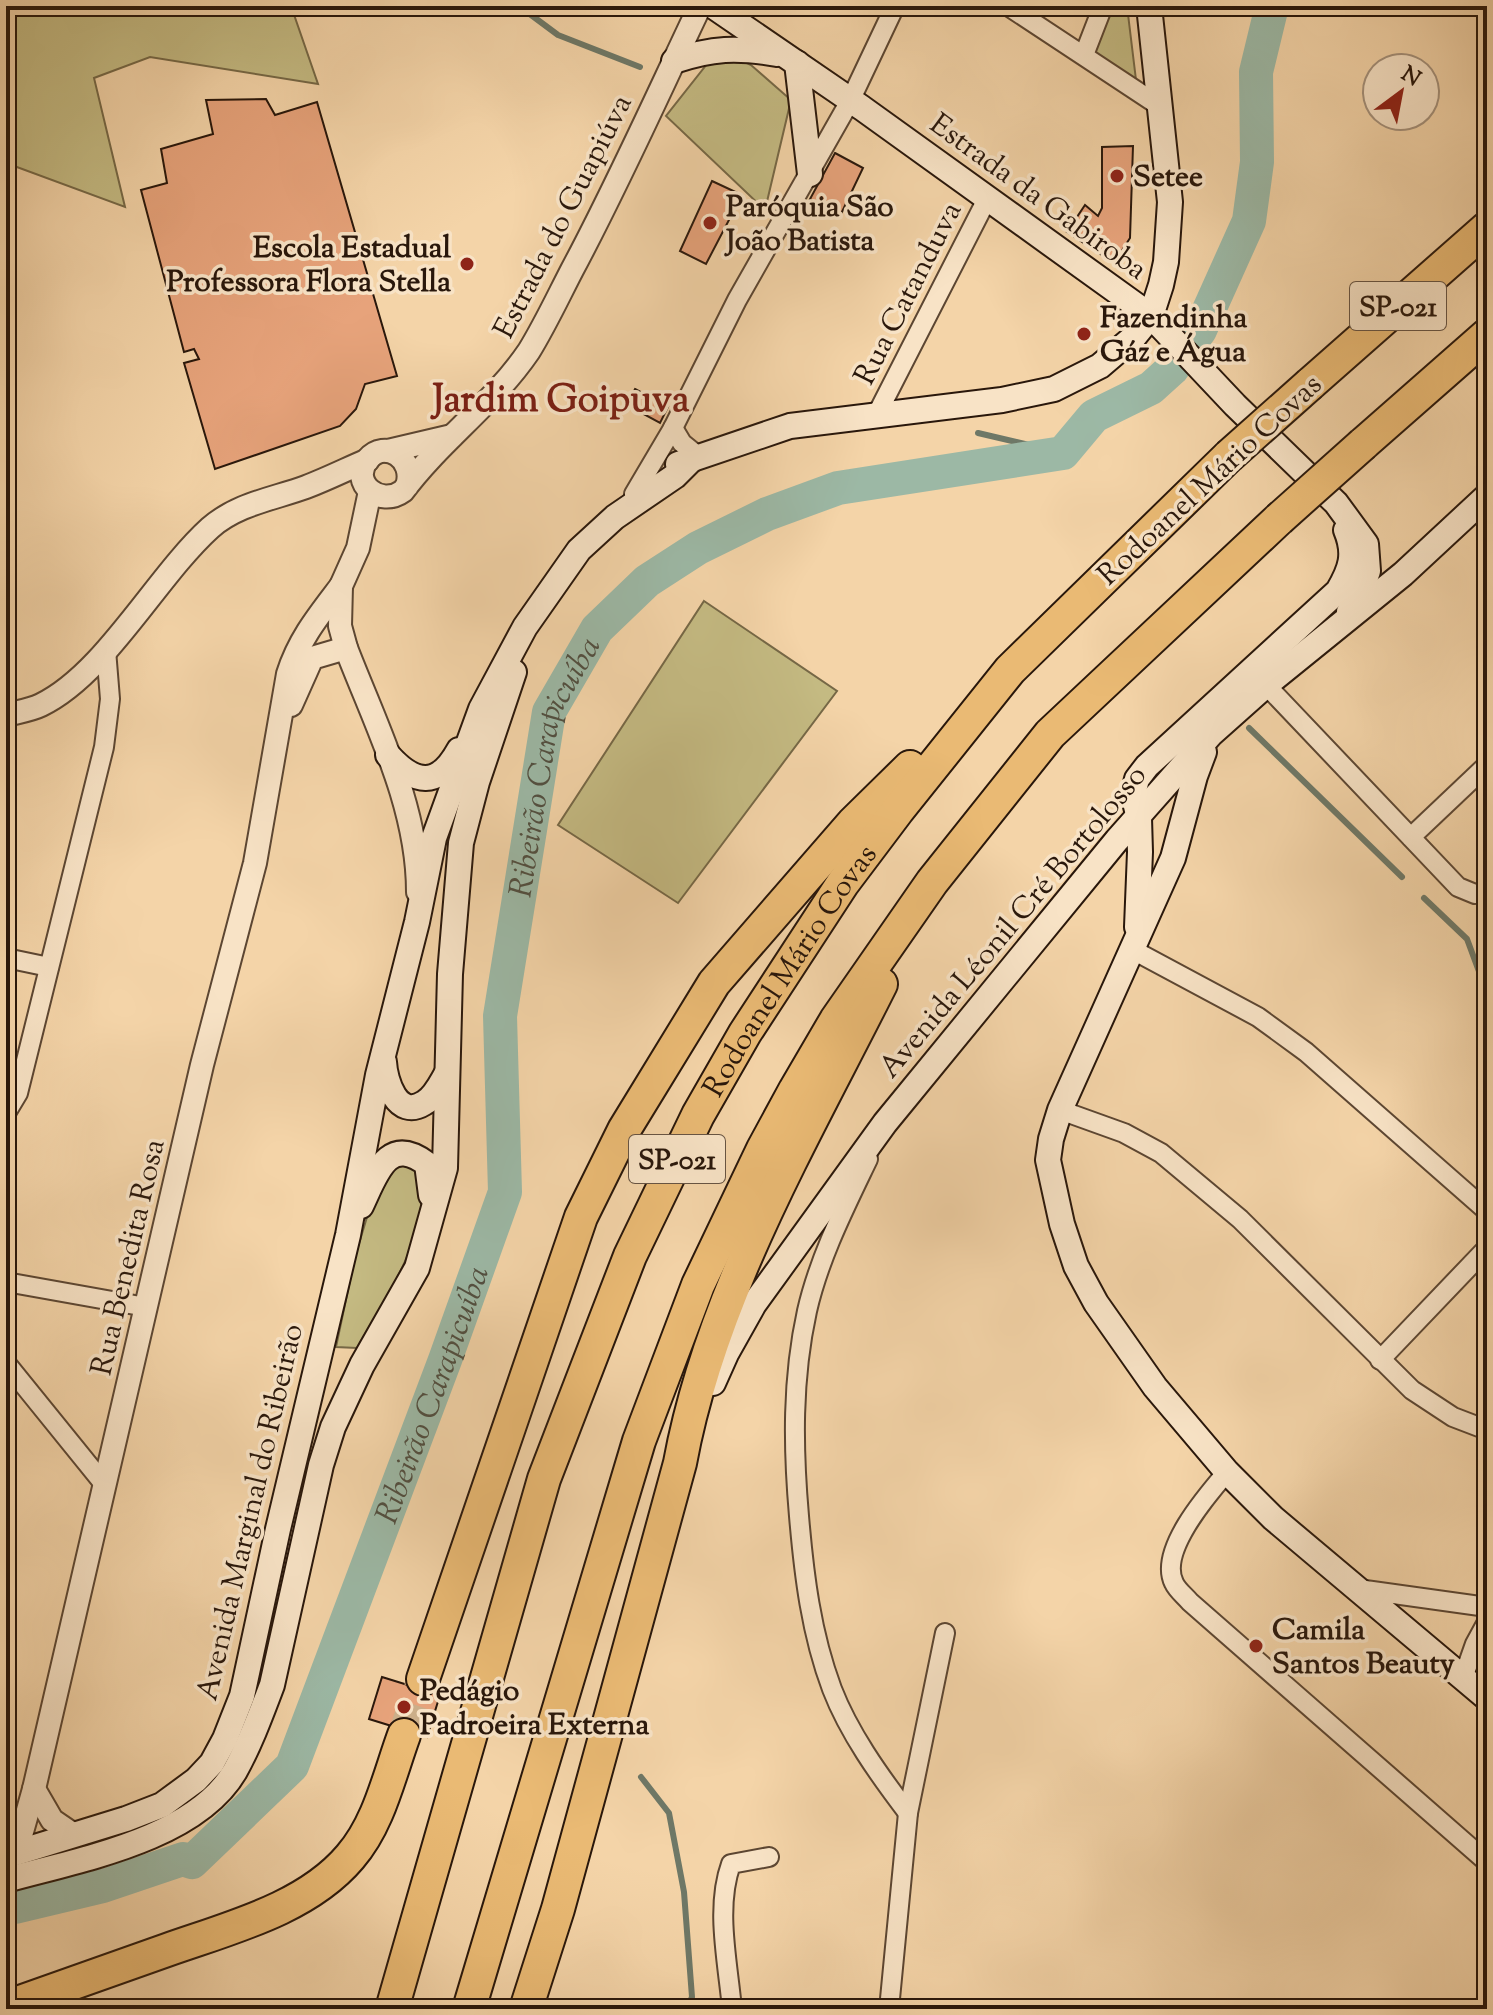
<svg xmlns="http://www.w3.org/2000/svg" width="1493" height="2015" font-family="'Sorts Mill Goudy',serif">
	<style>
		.green { fill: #c4ba82; stroke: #766846; stroke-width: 2 }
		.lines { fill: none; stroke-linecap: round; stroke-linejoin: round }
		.stream { stroke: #6e7867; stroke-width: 6 }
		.river { stroke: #9cb8a5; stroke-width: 34 }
		.building { fill: #e7a37b; stroke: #29170b; stroke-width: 2 }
		.motorway-tunnel { stroke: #cbae89; stroke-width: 32; stroke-dasharray: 32 16; stroke-linecap: butt }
		.minor-casing { stroke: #5c4632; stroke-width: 22 }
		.tertiary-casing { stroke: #5c4632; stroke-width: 26 }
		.secondary-casing { stroke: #29170b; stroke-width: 28 }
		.motorway-casing { stroke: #29170b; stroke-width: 36 }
		.minor { stroke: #f8e3c6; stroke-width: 18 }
		.tertiary { stroke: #f8e3c6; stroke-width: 22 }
		.secondary { stroke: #f8e3c6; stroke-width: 24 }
		.motorway { stroke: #eaba74; stroke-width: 32 }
		.motorway-bridge-casing { stroke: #29170b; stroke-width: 36; stroke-linecap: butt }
		.motorway-bridge { stroke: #eaba74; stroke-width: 32 }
		.poi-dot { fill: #8f2418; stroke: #f8e3c6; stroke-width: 3 }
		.labels { text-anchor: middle; stroke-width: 7; stroke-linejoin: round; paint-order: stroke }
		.shield { fill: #f8e3c6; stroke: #675443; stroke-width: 2 }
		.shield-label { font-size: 28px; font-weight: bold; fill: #29170b }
		.poi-label { font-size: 30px; font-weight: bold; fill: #29170b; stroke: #f8e3c6; text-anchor: start }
		.street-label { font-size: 30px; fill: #29170b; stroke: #f8e3c6 }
		.water-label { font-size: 32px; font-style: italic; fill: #514f41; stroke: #f8e3c6 }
		.district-label { font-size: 38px; font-weight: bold; fill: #7a1f14; stroke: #f8e3c6 }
	</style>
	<rect width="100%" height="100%" fill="#f4d4a8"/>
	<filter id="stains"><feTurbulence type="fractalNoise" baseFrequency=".0025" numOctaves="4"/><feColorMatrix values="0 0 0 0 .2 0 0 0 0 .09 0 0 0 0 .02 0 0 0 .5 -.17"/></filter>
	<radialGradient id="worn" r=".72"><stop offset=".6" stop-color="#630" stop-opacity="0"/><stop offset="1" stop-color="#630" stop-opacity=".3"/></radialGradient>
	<g class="green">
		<polygon points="6,6 291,6 318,84 150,57 94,78 125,207 6,163"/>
		<polygon points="1112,6 1127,6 1136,80 1093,53"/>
		<polygon points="736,58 751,65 791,100 765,210 666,116 711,59"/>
		<polygon points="704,601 837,691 678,903 558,825"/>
		<path d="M410,1164C414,1167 418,1169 420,1173C423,1178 422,1186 422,1191C422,1248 384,1300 357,1348L336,1347L355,1257L367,1217L395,1166Z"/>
	</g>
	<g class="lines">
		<g class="stream">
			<polyline points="519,6 558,35 640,67"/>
			<polyline points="978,433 1063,453"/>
			<polyline points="1249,728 1402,877"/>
			<polyline points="1424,898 1467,939 1487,993"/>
			<polyline points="641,1777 669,1813 684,1892 692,1997 687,2009"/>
		</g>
		<path class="river" id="s1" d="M15,1907L103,1886L183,1859L192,1862L292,1766L445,1360L505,1192L500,1016L549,712L597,629L647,581L698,548L767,514L838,488L1063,453L1094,416L1151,388L1172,369L1200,330L1249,221L1257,162L1256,72L1272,6"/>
	</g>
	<g class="building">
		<polygon points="266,99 275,115 317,102 397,376 365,384 356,409 340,426 215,469 184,363 199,359 194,349 184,352 141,190 167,183 161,149 213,134 206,100"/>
		<polygon points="1133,146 1130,238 1114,263 1067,232 1085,205 1098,216 1102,208 1102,147"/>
		<polygon points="835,153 863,168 840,216 810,199"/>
		<polygon points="712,181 742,195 706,264 680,251"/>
		<polygon points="635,389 668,407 660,423 627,405"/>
		<polygon points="382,1677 440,1695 427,1737 369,1719"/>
	</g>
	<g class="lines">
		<polyline class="motorway-tunnel" points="404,1735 423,1679"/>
		<defs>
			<g id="minor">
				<polyline points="1008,6 1161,107"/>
				<polyline points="1084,55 1103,6"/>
				<polyline points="877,414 987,199"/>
				<polyline points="673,428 682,443 698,456"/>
				<polyline points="634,494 673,428 737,300 850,101 895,6"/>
				<polyline points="1266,685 1458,887 1475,894 1487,892"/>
				<polyline points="1411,837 1487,765"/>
				<polyline points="1133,950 1258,1017 1306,1052 1487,1211"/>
				<polyline points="6,958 49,967"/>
				<polyline points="1060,1110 1124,1133 1161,1153 1240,1219 1412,1390 1453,1417 1487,1430"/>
				<polyline points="6,1113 18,1093 104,747 110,699 106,650"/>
				<path d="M868,1159C845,1207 819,1258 807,1311C792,1379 793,1447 799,1516C804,1575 811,1633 832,1689C849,1733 879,1775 908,1813"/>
				<polyline points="6,1282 146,1307"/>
				<polyline points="1380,1360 1487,1248"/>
				<polyline points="6,1363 104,1484"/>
				<path d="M1227,1472C1208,1494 1158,1551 1174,1583C1177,1590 1185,1596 1190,1602L1487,1862"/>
				<polyline points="1358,1589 1487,1607"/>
				<polyline points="1463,1678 1475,1644 1487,1622"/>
				<path d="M732,2009C728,1963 715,1908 731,1864L769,1857"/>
				<polyline points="889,2009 908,1813 945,1633"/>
			</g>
			<g id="tertiary">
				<polyline points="388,451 452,436"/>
				<path d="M407,486C416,459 385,438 367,460C350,483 380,508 403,491C441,440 493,404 529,351C545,325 558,297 572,270C618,184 658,94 700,6"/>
				<path d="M370,491L358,548L341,586L340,626L346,648C376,726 418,806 418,892"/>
				<polyline points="291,705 312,658 346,648"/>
				<path d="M6,715C17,712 31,710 41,705C105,674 156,577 210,528C237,504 273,499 306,487C327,479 347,469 368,460"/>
				<polyline points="34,1789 52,1820 74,1835"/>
				<path d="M16,1853L34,1789L202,1065L255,863L288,674C299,639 319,615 341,586"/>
			</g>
			<g id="secondary">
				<polyline points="713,6 862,108 1151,316 1235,405 1336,503 1366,544 1368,571 1358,598 1349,612"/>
				<path d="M674,61C712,48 737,47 777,54"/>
				<polyline points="797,63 810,174"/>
				<polyline points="678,464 790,426 1002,400 1054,389 1100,366 1134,337 1151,316 1161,285 1166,262 1170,202 1149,6"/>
				<polyline points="1204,752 1195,776 1173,858 1060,1110 1051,1139 1048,1160 1062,1224 1076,1266 1096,1303 1155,1387 1227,1472 1273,1518 1487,1698"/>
				<path d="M388,755C415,785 438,788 459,750"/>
				<path d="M1137,927L1140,852L1139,818L1133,794L1137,779L1147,766L1338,591C1351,569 1356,554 1346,530"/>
				<path d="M384,1062C385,1081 397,1120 424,1103C435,1097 441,1083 447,1073"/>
				<path d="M361,1206C376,1175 387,1134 427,1164L431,1195"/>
				<polyline points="713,1383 726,1354 754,1304 885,1123 1117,840 1211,734 1266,685 1403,574 1487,496"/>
				<polyline points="6,1856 126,1819 162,1805 196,1780 212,1763 225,1739 242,1696 278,1529 348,1235 378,1075 417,922 434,838 481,709 525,627 579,550 615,517 675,476 692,459"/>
				<path d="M6,1880C77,1860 195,1840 235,1771C250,1744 261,1714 272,1685L321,1465L333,1427L362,1365L417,1268L445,1168L450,974L461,843L477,782L514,672"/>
			</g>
			<g id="motorway">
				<polyline points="1310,384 1487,228"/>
				<polyline points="1363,444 1487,335"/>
				<polyline points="423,1679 581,1217 624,1130 714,983 853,823 910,767"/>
				<path d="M6,2007C60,1988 113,1969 167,1950C229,1928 306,1909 350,1857C379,1824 389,1776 404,1735"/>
				<path id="s2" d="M392,2009L544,1479L630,1256L698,1115L745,1033L843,883L898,810L1010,670L1229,456"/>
				<polyline points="469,2009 639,1441 698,1285 763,1149 795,1090 836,1020 932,882 1050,734 1279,519"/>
				<path d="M526,2009L558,1909L680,1463C711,1294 805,1136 881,984"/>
			</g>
		</defs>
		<use href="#minor" class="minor-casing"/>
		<use href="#tertiary" class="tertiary-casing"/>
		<use href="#secondary" class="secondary-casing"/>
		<use href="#motorway" class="motorway-casing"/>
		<use href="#minor" class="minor"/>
		<use href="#tertiary" class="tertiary"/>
		<use href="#secondary" class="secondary"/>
		<use href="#motorway" class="motorway"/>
		<defs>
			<g id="motorway-bridge">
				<polyline points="1229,456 1310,384"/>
				<polyline points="1279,519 1363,444"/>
			</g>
		</defs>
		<use href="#motorway-bridge" class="motorway-bridge-casing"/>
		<use href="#motorway-bridge" class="motorway-bridge"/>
	</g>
	<g class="poi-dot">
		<circle cx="1117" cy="176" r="8"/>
		<circle cx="710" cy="223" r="8"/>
		<circle cx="467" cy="264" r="8"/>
		<circle cx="1084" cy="334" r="8"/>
		<circle cx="1256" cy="1646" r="8"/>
		<circle cx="404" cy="1707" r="8"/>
	</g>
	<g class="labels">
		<g class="shield">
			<rect x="1350" y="282" width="96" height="48" rx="6"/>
			<rect x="629" y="1135" width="96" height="48" rx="6"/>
		</g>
		<g class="shield-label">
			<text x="1398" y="316">SP-021</text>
			<text x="677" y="1169">SP-021</text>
		</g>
		<g class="poi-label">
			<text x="1133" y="186">Setee</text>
			<text x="726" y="216">Paróquia São<tspan x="726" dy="34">João Batista</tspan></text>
			<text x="451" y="257" text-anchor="end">Escola Estadual<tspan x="451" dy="34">Professora Flora Stella</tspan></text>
			<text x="1100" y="327">Fazendinha<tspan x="1100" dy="34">Gáz e Água</tspan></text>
			<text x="1272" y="1639">Camila<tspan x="1272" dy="34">Santos Beauty</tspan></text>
			<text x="420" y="1700">Pedágio<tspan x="420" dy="34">Padroeira Externa</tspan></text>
		</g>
		<g class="street-label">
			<text transform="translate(1039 196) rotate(36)" y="10">Estrada da Gabiroba</text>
			<text transform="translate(562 216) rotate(-63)" y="10">Estrada do Guapiúva</text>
			<text transform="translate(907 293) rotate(-63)" y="10">Rua Catanduva</text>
			<text transform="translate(1209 479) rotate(-43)" y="10">Rodoanel Mário Covas</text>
			<text transform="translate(1012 921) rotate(-50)" y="10">Avenida Léonil Cré Bortolosso</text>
			<text dy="10" stroke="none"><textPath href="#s2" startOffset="1118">Rodoanel Mário Covas</textPath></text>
			<text transform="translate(127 1257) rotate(-77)" y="10">Rua Benedita Rosa</text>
			<text transform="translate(249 1512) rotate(-77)" y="10">Avenida Marginal do Ribeirão</text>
		</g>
		<g class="water-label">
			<text dy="11" stroke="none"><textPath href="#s1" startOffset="1368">Ribeirão Carapicuíba</textPath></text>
			<text dy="11" stroke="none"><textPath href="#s1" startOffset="720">Ribeirão Carapicuíba</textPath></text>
		</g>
		<g class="district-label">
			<text x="561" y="411">Jardim Goipuva</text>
		</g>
	</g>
	<rect width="1493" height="2015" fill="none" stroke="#f4d4a8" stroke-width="32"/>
	<rect x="8" y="8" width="1477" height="1999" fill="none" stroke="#29170b" stroke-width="4"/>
	<rect x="16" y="16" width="1461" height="1983" fill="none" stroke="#29170b" stroke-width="2"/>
	<g transform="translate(1401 92) rotate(32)"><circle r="38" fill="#f8e3c6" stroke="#a5917b" stroke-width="2"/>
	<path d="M0-6L14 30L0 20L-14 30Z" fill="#8f2418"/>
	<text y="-12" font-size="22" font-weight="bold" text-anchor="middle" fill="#29170b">N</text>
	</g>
	<rect width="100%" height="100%" filter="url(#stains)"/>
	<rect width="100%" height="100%" fill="url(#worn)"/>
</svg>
